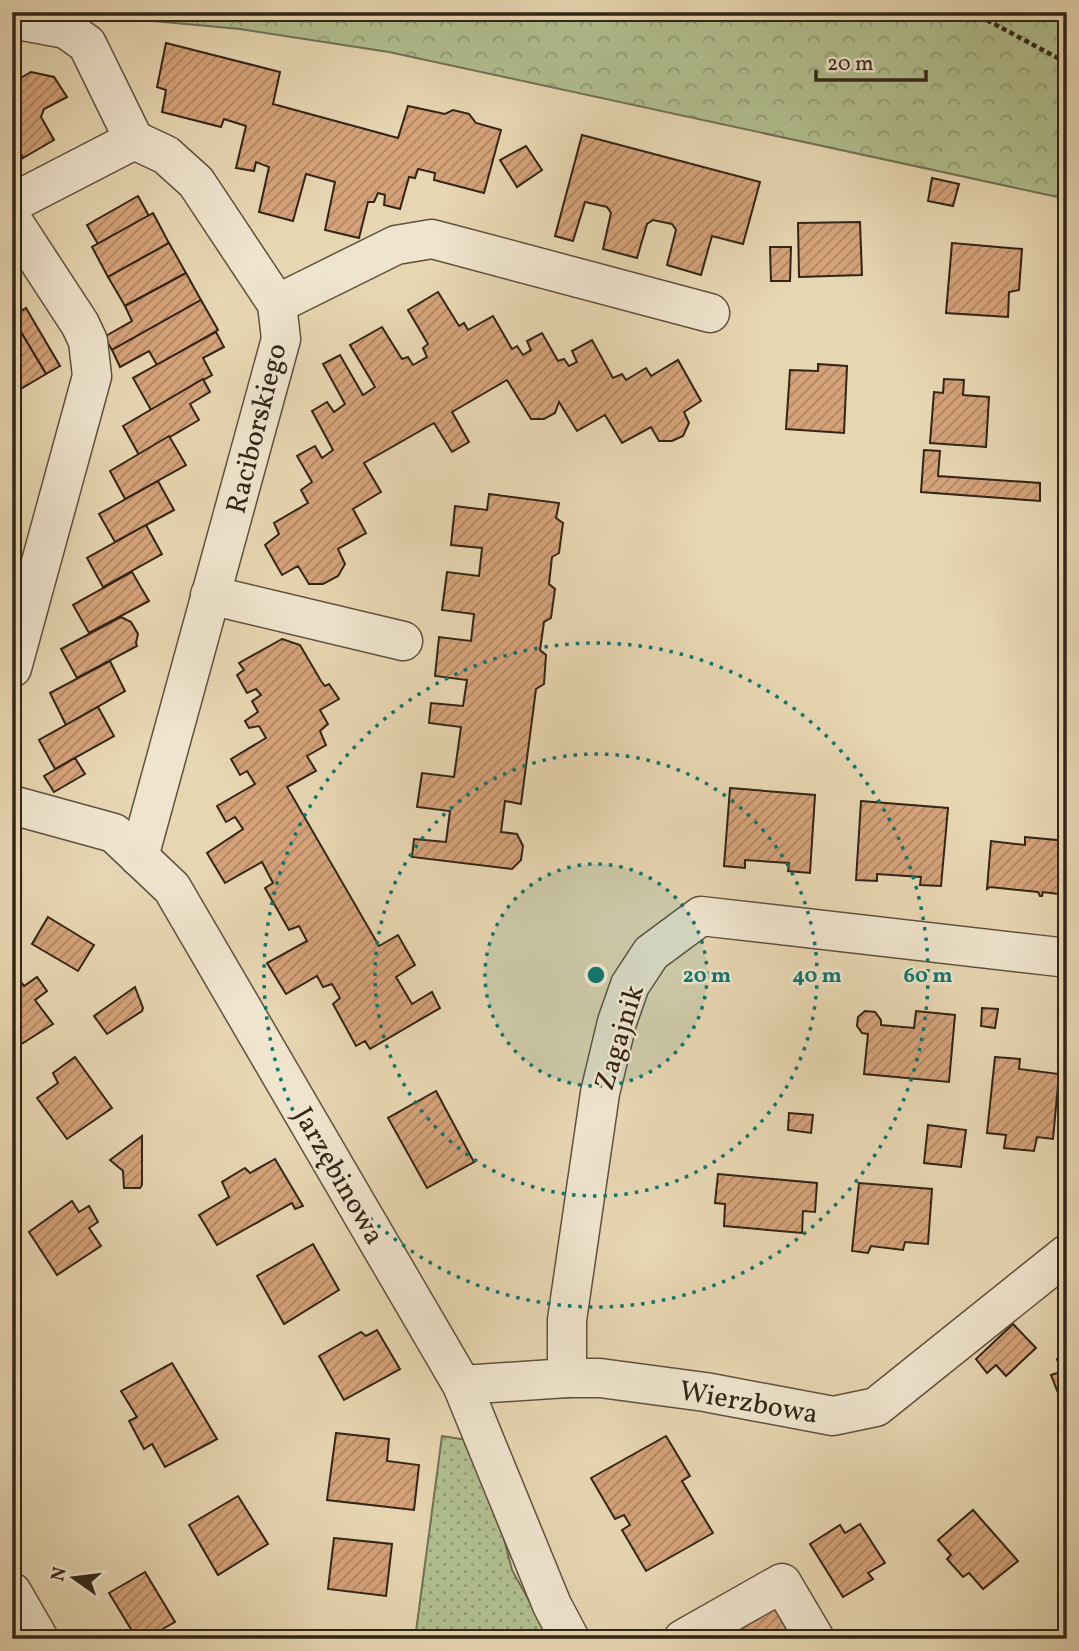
<svg xmlns="http://www.w3.org/2000/svg" width="1079" height="1651" font-family="Vollkorn,serif">
	<style>
		.grass { fill: url(#grass-dots); stroke: #727253; stroke-width: 2 }
		.forest { fill: url(#forest-crowns); stroke: #727253; stroke-width: 2 }
		.building { fill: url(#building-hatch); stroke: #322516; stroke-width: 2 }
		.lines { fill: none; stroke-linecap: round; stroke-linejoin: round }
		.minor-casing { stroke: #5f513d; stroke-width: 41 }
		.path { stroke: #322516; stroke-width: 4.5; stroke-dasharray: 5 3.5; stroke-linecap: butt }
		.minor { stroke: #efe4cd; stroke-width: 38 }
		.ring { fill: none; stroke: #0f766e; stroke-width: 3.5; stroke-dasharray: 3.5 7 }
		.labels { text-anchor: middle; stroke-width: 5; stroke-linejoin: round; paint-order: stroke }
		.street-label { font-size: 28px; fill: #322516; stroke: #efe4cd }
		.centre { fill: #0f766e; stroke: #efe4cd; stroke-width: 3.5 }
		.ring-label { font-size: 21px; text-anchor: middle; font-weight: bold; fill: #0f766e; stroke: #efe4cd; stroke-width: 5; stroke-linejoin: round; paint-order: stroke }
	</style>
	<defs>
		<pattern id="grass-dots" width="8" height="8" patternUnits="userSpaceOnUse" patternTransform="scale(1.75)"><rect width="8" height="8" fill="#b1bf90"/><path d="M2 2h.1M6 6h.1" fill="none" stroke="#919b75" stroke-width="1.8" stroke-linecap="round"/></pattern>
		<pattern id="forest-crowns" width="20" height="18" patternUnits="userSpaceOnUse" patternTransform="scale(1.75)"><rect width="20" height="18" fill="#b1bf90"/><path d="M2 6a3 3 0 1 1 6 0M12 15a3 3 0 1 1 6 0" fill="none" stroke="#919b75"/></pattern>
		<pattern id="building-hatch" width="6" height="6" patternUnits="userSpaceOnUse" patternTransform="scale(1.75)"><rect width="6" height="6" fill="#d5a279"/><path d="M-1 1l2-2M0 6l6-6M5 7l2-2" fill="none" stroke="#ad8462"/></pattern>
	</defs>
	<rect width="100%" height="100%" fill="#e7d6b2"/>
	<filter id="stains"><feTurbulence type="fractalNoise" baseFrequency=".00286" numOctaves="4"/><feColorMatrix values="0 0 0 0 .2 0 0 0 0 .09 0 0 0 0 .02 0 0 0 .5 -.17"/></filter>
	<radialGradient id="worn" r=".72"><stop offset=".6" stop-color="#630" stop-opacity="0"/><stop offset="1" stop-color="#630" stop-opacity=".3"/></radialGradient>
	<polygon class="grass" points="442,1436 473,1441 498,1516 512,1570 550,1639 415,1639"/>
	<polygon class="forest" points="55,12 1067,12 1067,199 389,52 240,29"/>
	<g class="building">
		<polygon points="166,43 280,72 273,104 398,138 408,106 445,114 453,110 469,114 476,123 501,130 484,193 434,180 435,173 418,169 415,178 409,177 400,209 384,205 385,195 378,193 374,202 368,202 359,238 325,230 335,182 306,174 293,221 259,212 269,167 256,162 254,171 236,168 246,126 224,119 221,127 162,112 166,90 157,87"/>
		<polygon points="31,72 54,77 67,97 44,109 41,117 54,140 23,158 12,140 12,83"/>
		<polygon points="582,135 760,182 743,244 712,236 701,275 667,265 676,230 672,224 653,220 647,224 637,258 603,249 611,213 607,207 585,202 573,241 555,236"/>
		<polygon points="12,140 23,158 12,164"/>
		<polygon points="526,146 542,170 517,187 500,160"/>
		<polygon points="932,178 959,184 953,206 928,201"/>
		<polygon points="138,196 149,216 98,244 87,225"/>
		<polygon points="153,213 169,243 108,277 92,247"/>
		<polygon points="860,222 862,275 799,277 798,223"/>
		<polygon points="169,243 186,273 125,306 108,277"/>
		<polygon points="952,243 1022,249 1019,290 1009,292 1008,317 946,313"/>
		<polygon points="770,247 791,247 790,281 771,281"/>
		<polygon points="186,273 201,300 112,350 104,337 132,321 125,306"/>
		<polygon points="438,292 459,326 464,323 468,330 493,316 512,349 517,346 523,355 531,350 527,341 542,333 558,361 564,359 569,366 577,362 572,351 592,340 613,378 622,374 626,380 646,368 651,376 678,360 701,401 684,412 689,423 683,436 672,441 659,441 651,427 622,443 605,415 577,431 559,402 555,413 544,419 531,419 507,380 452,412 469,442 452,452 434,423 364,463 381,492 353,509 366,533 338,549 345,564 338,576 323,584 309,584 298,566 282,575 265,545 279,534 274,523 308,503 301,490 312,482 297,456 315,446 322,458 333,450 312,411 327,402 334,412 345,404 323,364 340,355 363,395 375,387 350,345 382,327 402,359 408,357 413,365 427,357 423,348 428,344 408,310"/>
		<polygon points="201,300 218,330 157,365 149,351 120,367 112,350"/>
		<polygon points="26,308 60,366 46,374 12,317"/>
		<polygon points="12,317 46,374 17,391 12,382"/>
		<polygon points="216,332 224,347 203,358 212,375 151,410 133,378"/>
		<polygon points="818,364 847,366 844,433 786,429 790,370 818,371"/>
		<polygon points="203,379 210,392 190,404 199,420 139,455 123,426"/>
		<polygon points="944,379 964,380 963,395 989,397 986,447 930,443 934,392 943,393"/>
		<polygon points="169,436 186,465 125,499 110,471"/>
		<polygon points="924,450 940,451 938,476 1040,483 1040,501 921,492"/>
		<polygon points="158,481 174,510 115,542 99,514"/>
		<polygon points="489,494 559,503 556,518 563,523 559,553 552,557 549,584 555,589 551,618 544,622 540,650 546,655 544,684 536,689 521,804 505,801 501,832 517,834 523,846 521,860 512,869 412,857 414,839 446,842 450,811 417,807 422,773 454,777 461,727 429,723 431,703 463,706 467,680 435,676 439,637 471,641 474,614 442,610 447,572 479,576 482,548 451,545 455,506 487,510"/>
		<polygon points="146,525 162,554 103,587 87,558"/>
		<polygon points="132,572 149,601 89,633 73,605"/>
		<polygon points="121,617 131,622 138,634 136,643 137,646 77,678 61,649"/>
		<polygon points="282,639 300,645 321,681 325,686 329,684 339,699 320,710 328,724 320,731 326,745 307,756 316,771 287,787 379,946 398,935 415,965 396,977 412,1004 432,992 440,1008 370,1049 365,1041 356,1046 333,1004 340,998 332,984 323,987 317,976 286,994 267,963 307,941 299,926 289,930 265,888 273,883 262,862 225,883 207,853 243,829 235,817 226,822 217,806 255,784 247,771 240,775 231,759 266,738 259,726 249,728 245,721 258,712 252,701 261,695 256,689 247,693 237,675 244,670 239,663"/>
		<polygon points="110,661 125,691 66,725 50,693"/>
		<polygon points="98,707 114,736 55,769 39,740"/>
		<polygon points="75,758 85,774 54,792 44,776"/>
		<polygon points="730,788 815,795 810,873 788,871 789,863 745,860 745,868 724,866"/>
		<polygon points="861,801 948,808 941,886 920,885 921,877 877,874 877,881 856,880"/>
		<polygon points="1025,837 1067,841 1067,895 1043,892 1042,896 1040,896 1038,892 990,887 987,889 991,841 1025,845"/>
		<polygon points="48,917 94,945 78,971 32,944"/>
		<polygon points="15,973 24,986 37,977 47,991 35,1000 53,1024 12,1050 12,975"/>
		<polygon points="135,987 143,1008 142,1011 107,1034 94,1016"/>
		<polygon points="982,1008 998,1009 995,1028 981,1026"/>
		<polygon points="865,1011 875,1012 881,1020 881,1025 914,1028 916,1011 955,1015 949,1082 864,1074 868,1034 862,1033 857,1026 858,1017"/>
		<polygon points="75,1057 112,1108 67,1139 37,1098 58,1083 53,1073"/>
		<polygon points="995,1057 1020,1059 1019,1069 1059,1074 1053,1139 1037,1137 1034,1151 1004,1148 1006,1135 987,1133"/>
		<polygon points="436,1091 474,1162 427,1188 388,1118"/>
		<polygon points="789,1113 813,1115 811,1133 788,1130"/>
		<polygon points="928,1125 966,1130 961,1167 924,1163"/>
		<polygon points="142,1136 142,1185 140,1188 124,1188 123,1171 110,1160"/>
		<polygon points="275,1159 303,1206 295,1209 292,1203 217,1245 199,1215 229,1197 222,1182 245,1168 250,1173"/>
		<polygon points="718,1174 817,1183 815,1212 803,1211 802,1233 724,1226 725,1204 715,1203"/>
		<polygon points="859,1183 932,1189 928,1244 905,1242 903,1250 871,1246 868,1253 852,1251"/>
		<polygon points="72,1201 79,1212 89,1206 98,1222 89,1228 101,1246 57,1275 29,1232"/>
		<polygon points="313,1244 339,1290 284,1324 257,1276"/>
		<polygon points="1013,1324 1036,1348 1006,1376 996,1365 987,1373 976,1359"/>
		<polygon points="377,1330 400,1369 344,1400 319,1356 361,1332 366,1336"/>
		<polygon points="1067,1356 1067,1416 1051,1375 1061,1372 1057,1359"/>
		<polygon points="172,1363 217,1439 165,1467 152,1444 144,1449 129,1421 137,1417 121,1391"/>
		<polygon points="336,1433 389,1439 387,1461 419,1465 414,1510 327,1500"/>
		<polygon points="666,1436 690,1476 682,1481 713,1533 646,1571 622,1530 630,1525 624,1515 615,1519 591,1478"/>
		<polygon points="238,1496 268,1544 218,1575 189,1525"/>
		<polygon points="973,1510 1018,1561 983,1589 969,1573 963,1577 947,1559 951,1555 938,1540"/>
		<polygon points="860,1524 885,1563 868,1573 873,1579 843,1597 810,1544 840,1525 845,1533"/>
		<polygon points="334,1538 392,1544 386,1596 328,1589"/>
		<polygon points="145,1572 175,1622 145,1639 137,1639 109,1593"/>
		<polygon points="778,1600 801,1639 720,1639"/>
	</g>
	<g class="lines">
		<defs>
			<g id="minor">
				<polyline points="12,19 66,29 87,44 134,140"/>
				<polyline points="12,203 134,140 166,155 196,182 277,304 281,339 139,857"/>
				<polyline points="12,220 80,324 88,341 92,376 12,668"/>
				<polyline points="277,304 396,245 432,239 710,313"/>
				<polyline points="210,595 403,641"/>
				<polyline points="12,805 114,833 172,888 462,1385 552,1605 570,1639"/>
				<polyline points="567,1378 567,1320 600,1093 617,1022 630,985 651,953 701,916 1059,957"/>
				<polyline points="462,1385 567,1378 600,1378 705,1392 833,1416 876,1407 1067,1254"/>
				<polyline points="12,1592 39,1639"/>
				<polyline points="683,1639 782,1583 815,1639"/>
			</g>
		</defs>
		<use href="#minor" class="minor-casing"/>
		<g class="path">
			<polyline points="972,12 1067,63"/>
			<polyline points="12,1547 17,1556"/>
		</g>
		<use href="#minor" class="minor"/>
	</g>
	<circle cx="596" cy="975" r="111" fill="#0f766e" fill-opacity=".12"/>
	<g class="ring">
		<circle cx="596" cy="975" r="111"/>
		<circle cx="596" cy="975" r="221"/>
		<circle cx="596" cy="975" r="332"/>
	</g>
	<g class="labels">
		<g class="street-label">
			<text transform="translate(255 428) rotate(-76)" y="10">Raciborskiego</text>
			<text transform="translate(618 1037) rotate(-73)" y="10">Zagajnik</text>
			<text transform="translate(340 1175) rotate(60)" y="10">Jarzębinowa</text>
			<text transform="translate(749 1401) rotate(10)" y="10">Wierzbowa</text>
		</g>
	</g>
	<circle cx="596" cy="975" r="10" class="centre"/>
	<g class="ring-label">
		<text x="707" y="982">20 m</text>
		<text x="817" y="982">40 m</text>
		<text x="928" y="982">60 m</text>
	</g>
	<rect width="1079" height="1651" fill="none" stroke="#e7d6b2" stroke-width="42"/>
	<rect x="14" y="14" width="1051" height="1623" fill="none" stroke="#322516" stroke-width="3.5"/>
	<rect x="21" y="21" width="1037" height="1609" fill="none" stroke="#322516" stroke-width="2"/>
	<g transform="translate(74 1578) rotate(284)" stroke="#efe4cd" stroke-width="5" paint-order="stroke">
	<path d="M0-5L12 26L0 18L-12 26Z" fill="#322516"/>
	<text y="-10" font-size="19" font-weight="bold" text-anchor="middle" fill="#322516">N</text>
	</g>
	<path d="M816 70v10h110v-10" fill="none" stroke="#322516" stroke-width="3.5"/>
	<text x="827" y="70" font-size="21" fill="#322516" stroke="#efe4cd" stroke-width="5" paint-order="stroke">20 m</text>
	<rect width="100%" height="100%" filter="url(#stains)"/>
	<rect width="100%" height="100%" fill="url(#worn)"/>
</svg>
